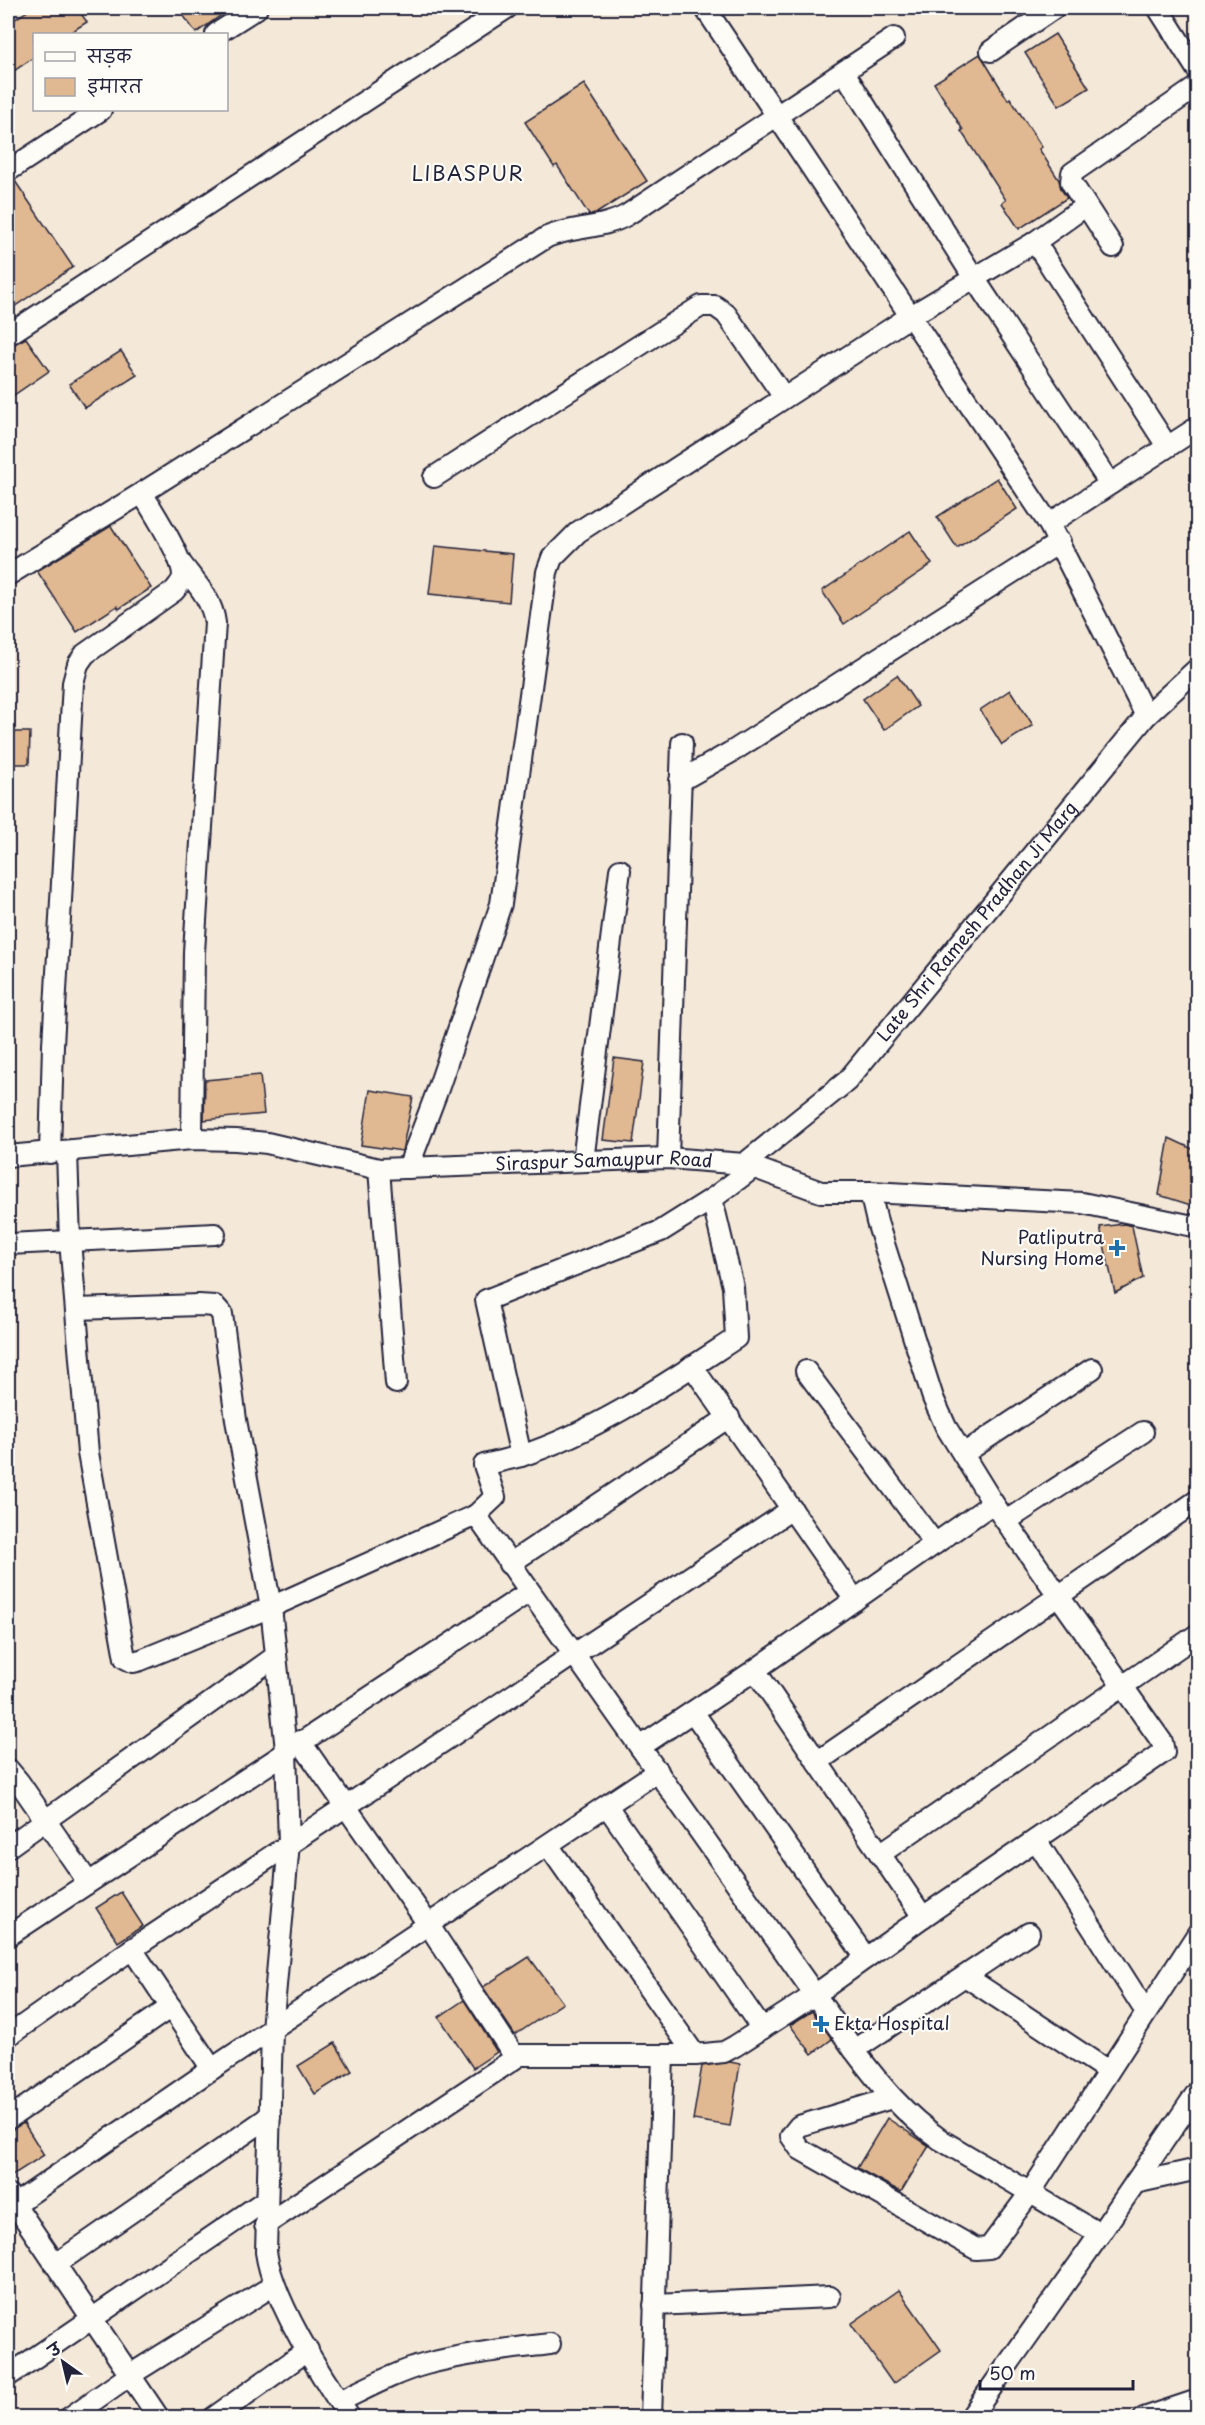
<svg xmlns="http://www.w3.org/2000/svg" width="1205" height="2425" font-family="'Playpen Sans','Playpen Sans Deva',sans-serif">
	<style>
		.building { fill: #e0b891; stroke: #22223b; stroke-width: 1.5 }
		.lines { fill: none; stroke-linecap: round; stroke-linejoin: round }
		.minor-casing { stroke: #22223b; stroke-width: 24 }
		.minor { stroke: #fdfcf7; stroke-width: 20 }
		.poi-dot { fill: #1f6fb2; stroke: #fdfcf7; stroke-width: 2 }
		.labels { text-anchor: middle; stroke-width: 4.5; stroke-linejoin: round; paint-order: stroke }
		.street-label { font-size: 18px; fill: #22223b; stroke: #fdfcf7 }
		.poi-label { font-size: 18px; fill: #22223b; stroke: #fdfcf7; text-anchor: end }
		.neighbourhood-label { font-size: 20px; letter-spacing: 1.5px; fill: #22223b; stroke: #fdfcf7 }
	</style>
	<rect width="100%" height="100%" fill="#f4e8d8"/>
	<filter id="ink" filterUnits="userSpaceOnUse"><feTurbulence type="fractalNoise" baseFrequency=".0167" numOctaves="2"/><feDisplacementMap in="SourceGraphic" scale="12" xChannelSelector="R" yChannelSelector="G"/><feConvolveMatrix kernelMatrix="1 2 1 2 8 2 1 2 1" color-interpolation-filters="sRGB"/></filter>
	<g filter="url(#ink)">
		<g class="building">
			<polygon points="32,8 77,8 87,22 68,34 34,34 34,57 8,75 8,24"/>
			<polygon points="178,8 231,8 196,33"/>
			<polygon points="1055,34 1089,88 1059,106 1025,53"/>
			<polygon points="980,54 1008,100 1010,98 1042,147 1039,149 1059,180 1061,189 1067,198 1019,229 1002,203 1006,200 961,131 963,130 934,83"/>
			<polygon points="584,84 647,181 597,213 589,215 557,165 554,167 525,122"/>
			<polygon points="15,181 73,267 8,311 13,318 8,321 8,183"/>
			<polygon points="26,338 49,371 8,399 8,347"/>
			<polygon points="121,351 137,375 85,408 69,384"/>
			<polygon points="997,478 1017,509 957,548 937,517"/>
			<polygon points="111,526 151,588 119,609 117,606 77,632 37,571"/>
			<polygon points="910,531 932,564 844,624 822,591"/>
			<polygon points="435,546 513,554 509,602 429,594"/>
			<polygon points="897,675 918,706 884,730 863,699"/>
			<polygon points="1010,690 1033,725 1002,745 980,710"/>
			<polygon points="8,732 30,732 29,764 8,764"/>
			<polygon points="614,1058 644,1062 633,1143 603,1140"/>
			<polygon points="260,1075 264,1114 204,1120 205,1080"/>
			<polygon points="370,1090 413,1097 402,1151 361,1145"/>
			<polygon points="1169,1138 1197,1151 1197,1207 1159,1195"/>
			<polygon points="1124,1224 1132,1226 1143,1278 1115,1293 1100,1227"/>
			<polygon points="121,1892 143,1926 118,1942 96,1908"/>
			<polygon points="529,1957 563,2003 515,2035 483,1987"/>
			<polygon points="464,2000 497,2052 473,2068 439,2017"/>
			<polygon points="812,2011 832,2039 812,2054 790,2025"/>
			<polygon points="335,2043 352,2071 315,2094 298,2066"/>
			<polygon points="730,2062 740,2064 730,2126 693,2120 702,2066"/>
			<polygon points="887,2118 929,2146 901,2192 857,2168"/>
			<polygon points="24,2123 44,2155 8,2178 8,2131"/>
			<polygon points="899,2290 941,2350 893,2384 851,2324"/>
		</g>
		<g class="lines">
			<defs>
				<g id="minor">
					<polyline points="705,8 1049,524 1146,716"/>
					<polyline points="1158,8 1198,71"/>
					<polyline points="216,34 257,8"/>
					<polyline points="991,51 1054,8"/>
					<polyline points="844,72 974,278 1110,484"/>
					<polyline points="8,171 101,110"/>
					<polyline points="1035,242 1167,446"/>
					<polyline points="1113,247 1071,182 1072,173 1198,86"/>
					<polyline points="8,335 507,8"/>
					<polyline points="434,477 701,306 715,306 726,314 784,397"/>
					<polyline points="1049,524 1198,427"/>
					<path d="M180,562C194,581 212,598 215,623L194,952L192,1139"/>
					<path d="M8,575L142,493L547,237C573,226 603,229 627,215L894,38"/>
					<polyline points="680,781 733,751 1060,542"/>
					<path d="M67,1152L70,1241L88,1453L125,1658L133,1662L141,1660L271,1607L286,1750L289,1843L272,2029L266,2252C273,2301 321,2376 350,2418"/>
					<path d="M50,1153L53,1045L73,683L78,664L85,654L174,591C178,586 183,581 183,575C183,557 152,510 142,493"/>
					<path id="s1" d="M8,1156L192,1139L236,1140L267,1143L379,1169L668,1158L744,1164L821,1192H870L1082,1203L1198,1227"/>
					<polyline points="668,1158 682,743"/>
					<polyline points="583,1161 620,870"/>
					<path id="s2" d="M744,1164L847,1081L1146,716L1198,668"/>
					<polyline points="408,1168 438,1089 501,904 547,572 552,558 578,532 909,317 1035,242 1077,212"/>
					<polyline points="379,1169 396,1383"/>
					<polyline points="8,1244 215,1234"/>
					<polyline points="76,1309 199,1305 215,1306 222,1314 236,1420 271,1607 476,1515 495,1497 484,1465 521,1456 486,1300 661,1231 712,1199 753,1168"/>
					<polyline points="692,1366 855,1600"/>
					<polyline points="806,1371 935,1544"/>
					<polyline points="963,1454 1092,1369"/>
					<path d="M521,1456C599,1430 667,1383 736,1338L733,1287L712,1199"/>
					<path d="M476,1515L854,2050C881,2086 904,2114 941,2140L1100,2234"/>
					<polyline points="1006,1521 1143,1432"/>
					<polyline points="509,1564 729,1417"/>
					<polyline points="755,1670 923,1917"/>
					<polyline points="693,1712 866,1958"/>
					<polyline points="300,1741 428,1924 515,2057"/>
					<polyline points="640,1747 755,1670 993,1503"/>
					<polyline points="817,1762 1198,1500"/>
					<polyline points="8,1769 19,1782 88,1882"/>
					<polyline points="607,1806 762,2029"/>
					<polyline points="1036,1840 1146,2012"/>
					<polyline points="548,1845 695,2055"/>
					<polyline points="8,1847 276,1656"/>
					<polyline points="880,1854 1198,1634"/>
					<polyline points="8,1936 529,1592"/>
					<polyline points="132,1949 212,2069"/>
					<polyline points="965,1976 1108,2071"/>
					<polyline points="8,2036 132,1949 792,1509"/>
					<polyline points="854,2050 1029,1933"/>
					<polyline points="892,2098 799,2126 791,2136 800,2149 976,2249 989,2248 1030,2193 1198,1933"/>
					<polyline points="8,2119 171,2007"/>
					<polyline points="1135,2183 1198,2169"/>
					<polyline points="8,2194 159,2418"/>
					<polyline points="8,2209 212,2069 658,1771"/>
					<polyline points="265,2225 520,2055 695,2055 724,2052 735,2046 816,1994 923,1917 1164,1752 1162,1742 993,1503 946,1427 933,1398 877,1222 870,1192"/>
					<polyline points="56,2264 270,2116"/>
					<polyline points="654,2305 830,2297"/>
					<polyline points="8,2376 266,2200"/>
					<path d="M340,2401C367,2388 396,2372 426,2364C467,2353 508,2349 550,2344"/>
					<polyline points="69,2418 130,2375 274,2285"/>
					<polyline points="213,2418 308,2350"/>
					<polyline points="651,2418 663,2055"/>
					<polyline points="970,2418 1100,2234 1198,2091"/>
					<polyline points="1144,2418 1198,2400"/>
				</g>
			</defs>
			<use href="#minor" class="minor-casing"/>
			<use href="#minor" class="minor"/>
		</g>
	</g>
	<g class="poi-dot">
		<path d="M1114 1239h6v6h6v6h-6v6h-6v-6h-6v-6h6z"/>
		<path d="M818 2015h6v6h6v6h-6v6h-6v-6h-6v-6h6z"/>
	</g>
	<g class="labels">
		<g class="street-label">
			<text dy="6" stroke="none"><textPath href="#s2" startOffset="338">Late Shri Ramesh Pradhan Ji Marg</textPath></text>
			<text dy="6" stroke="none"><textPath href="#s1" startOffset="600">Siraspur Samaypur Road</textPath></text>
		</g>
		<g class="poi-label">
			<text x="1104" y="1244">Patliputra<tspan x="1104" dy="21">Nursing Home</tspan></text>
			<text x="834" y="2030" text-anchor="start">Ekta Hospital</text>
		</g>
		<g class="neighbourhood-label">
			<text x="468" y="181">LIBASPUR</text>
		</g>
	</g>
	<rect width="1205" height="2425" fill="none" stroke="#fdfcf7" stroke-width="30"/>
	<rect x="15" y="15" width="1175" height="2395" fill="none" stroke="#22223b" stroke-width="2" filter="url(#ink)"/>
	<rect x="33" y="33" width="195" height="78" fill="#fdfcf7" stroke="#a5a5ac" stroke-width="1.5"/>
	<rect x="45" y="52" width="30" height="9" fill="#fdfcf7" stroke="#a5a5ac" stroke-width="1.5"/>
	<text x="87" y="63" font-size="18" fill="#22223b">सड़क</text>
	<rect x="45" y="78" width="30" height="18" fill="#e0b891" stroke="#a5a5ac" stroke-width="1.5"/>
	<text x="87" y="93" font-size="18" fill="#22223b">इमारत</text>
	<g transform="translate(63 2362) rotate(326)" stroke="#fdfcf7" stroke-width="4.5" paint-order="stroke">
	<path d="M0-4.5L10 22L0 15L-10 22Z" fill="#22223b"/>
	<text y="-9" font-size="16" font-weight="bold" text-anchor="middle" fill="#22223b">उ</text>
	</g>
	<path d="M980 2380v9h153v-9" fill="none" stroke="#22223b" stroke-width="3"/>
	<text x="989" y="2380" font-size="18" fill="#22223b" stroke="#fdfcf7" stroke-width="4.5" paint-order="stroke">50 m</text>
</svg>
